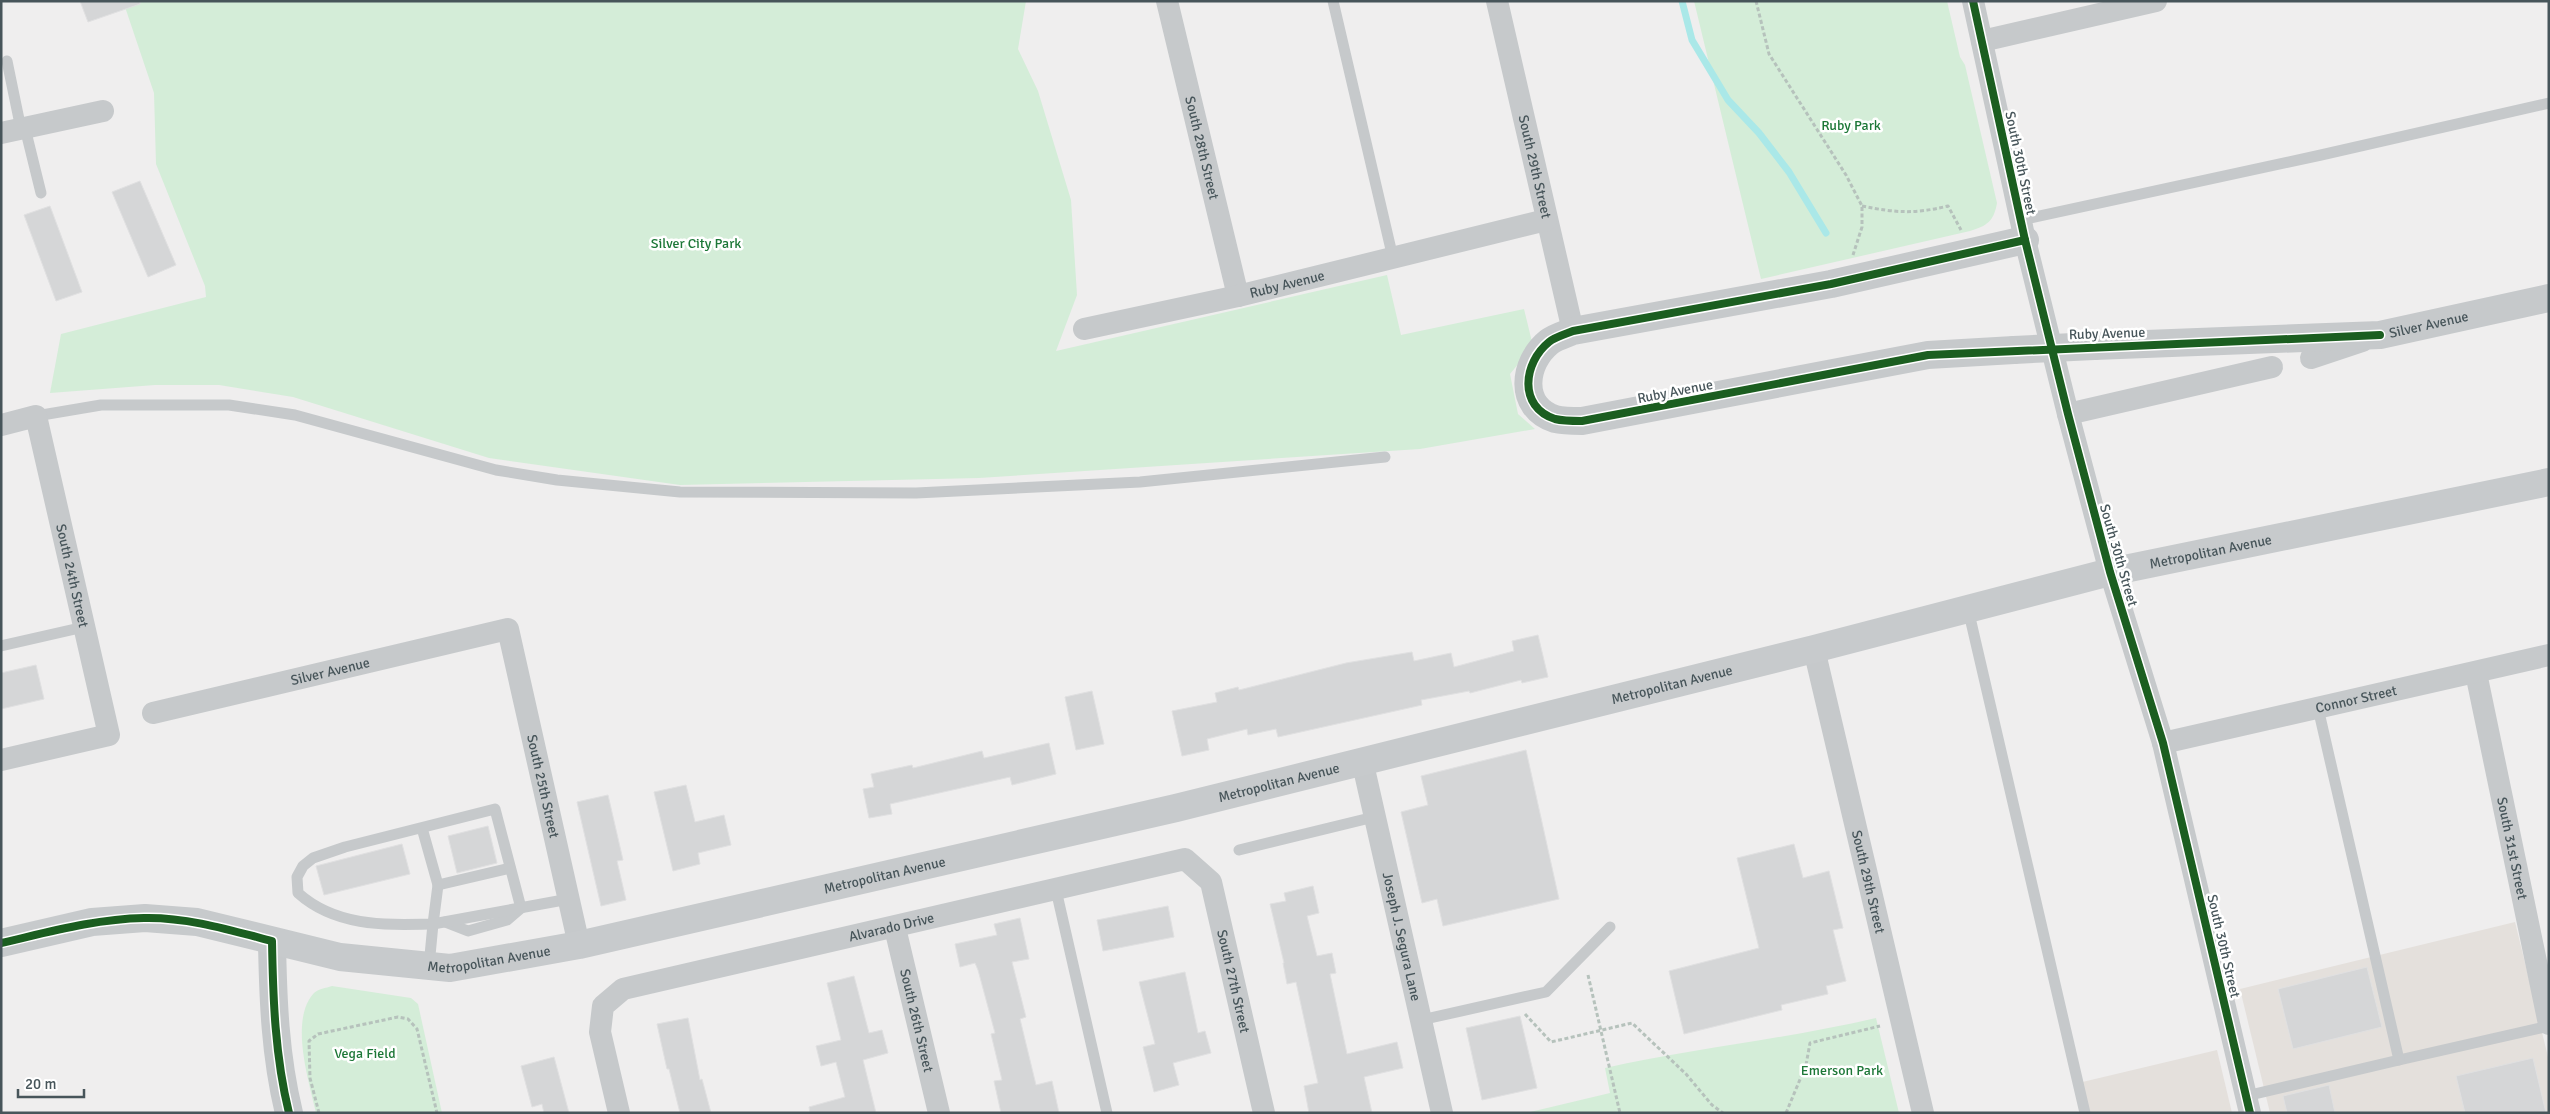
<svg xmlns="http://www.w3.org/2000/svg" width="2550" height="1114" font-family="Signika,sans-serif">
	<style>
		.commercial { fill: #e4e0dc }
		.green { fill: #d4edd8 }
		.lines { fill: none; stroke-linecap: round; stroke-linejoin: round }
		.stream { stroke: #aae8e8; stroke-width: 7 }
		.building { fill: #d5d6d7; stroke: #e0e0e1 }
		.path { stroke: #b6c2bc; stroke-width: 3; stroke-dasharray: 4 2.5; stroke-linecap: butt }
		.service { stroke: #c6c9cb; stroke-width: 11 }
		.minor { stroke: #c6c9cb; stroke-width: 22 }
		.tertiary { stroke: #c6c9cb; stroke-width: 28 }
		.secondary { stroke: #c7cacc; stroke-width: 28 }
		.tertiary-bridge { stroke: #c6c9cb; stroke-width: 28 }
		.cycleway-casing { stroke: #fff; stroke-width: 11 }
		.cycleway { stroke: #1b5e20; stroke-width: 8 }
		.labels { text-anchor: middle; stroke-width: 5; stroke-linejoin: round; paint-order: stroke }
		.park-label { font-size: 14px; fill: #1c7737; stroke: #fff }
		.street-label { font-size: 14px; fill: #47555a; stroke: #fff }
	</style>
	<rect width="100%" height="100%" fill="#efeeee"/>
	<g class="commercial">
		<polygon points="2515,922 2549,1061 2549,1113 2270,1113 2240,989"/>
		<polygon points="2217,1050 2232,1113 2080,1113 2074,1084"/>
	</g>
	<g class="green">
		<polygon points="123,1 1026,1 1018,49 1038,91 1071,200 1077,295 1056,351 1387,275 1401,335 1524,309 1533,346 1510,374 1518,414 1535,429 1420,449 979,478 680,485 489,458 293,397 219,385 155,385 50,393 61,334 206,297 205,286 156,164 154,93"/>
		<path d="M1694,1H1947L1960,57L1965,65L1997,203C1994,221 1987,226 1970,231L1761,279Z"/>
		<path d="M332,986L411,998L418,1004L442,1113H316C309,1081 289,1020 314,993C318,989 326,988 332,986Z"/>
		<path d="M1876,1018L1899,1113H1526L1610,1093L1605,1068C1695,1048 1786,1039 1876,1018Z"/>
	</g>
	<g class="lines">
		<polyline class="stream" points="1682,1 1692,40 1728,100 1759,133 1789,172 1826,233"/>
	</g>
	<g class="building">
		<polygon points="80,1 140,1 140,4 88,22"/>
		<polygon points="140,181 176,265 148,277 112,192"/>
		<polygon points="50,206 82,292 56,301 24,215"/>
		<polygon points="1538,635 1548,677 1522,683 1521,680 1470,693 1469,691 1421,700 1422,705 1278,737 1276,729 1248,735 1247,729 1207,739 1209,750 1182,756 1172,711 1217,702 1215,693 1238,687 1239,690 1346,663 1412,652 1414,661 1451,653 1454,667 1514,651 1512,641"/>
		<polygon points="36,665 44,699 1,709 1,673"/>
		<polygon points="1092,691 1104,744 1076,750 1065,697"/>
		<polygon points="1049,743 1056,774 1012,785 1010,777 890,804 892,814 869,818 863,789 874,787 871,774 912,765 913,768 982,751 984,758"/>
		<polygon points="1526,750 1559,899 1443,926 1437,899 1422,903 1401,812 1428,805 1421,776"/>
		<polygon points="686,785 695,822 724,815 731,845 698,853 700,864 673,871 654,792"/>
		<polygon points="608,795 623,860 617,861 626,900 601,906 577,802"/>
		<polygon points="488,826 497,863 457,873 448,836"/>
		<polygon points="402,844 410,874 324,895 316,866"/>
		<polygon points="1794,844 1803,878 1829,871 1843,928 1833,930 1846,981 1826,986 1828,994 1781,1005 1782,1010 1684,1034 1669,971 1759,948 1737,858"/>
		<polygon points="1313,886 1319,913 1307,916 1317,956 1332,953 1336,973 1330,974 1347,1054 1397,1042 1403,1068 1364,1077 1372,1113 1309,1113 1304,1086 1318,1083 1296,982 1287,984 1283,963 1284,963 1270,904 1286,901 1284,893"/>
		<polygon points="1168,906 1174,937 1103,951 1097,920"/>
		<polygon points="1020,918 1029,959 1012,962 1026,1017 1020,1019 1036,1085 1052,1081 1059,1113 1001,1113 994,1081 1002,1080 991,1034 995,1033 978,970 975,963 960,967 955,944 997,935 994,924"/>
		<polygon points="2367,967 2382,1027 2293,1049 2278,989"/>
		<polygon points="1185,972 1198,1033 1205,1031 1211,1053 1173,1063 1179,1085 1154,1092 1143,1047 1155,1044 1139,982"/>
		<polygon points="854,976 869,1033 882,1030 888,1053 863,1060 876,1113 810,1113 809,1107 845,1097 836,1062 821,1066 816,1046 841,1040 827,983"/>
		<polygon points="1520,1016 1537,1088 1482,1100 1466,1028"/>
		<polygon points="688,1018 700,1080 702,1079 711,1113 680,1113 669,1069 667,1069 657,1024"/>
		<polygon points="554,1057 569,1113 544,1113 542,1104 532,1107 521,1066"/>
		<polygon points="2533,1058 2546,1113 2465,1113 2456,1076"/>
		<polygon points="2329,1085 2335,1113 2287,1113 2283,1096"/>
	</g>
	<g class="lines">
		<g class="path">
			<polyline points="1756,1 1769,54 1846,175 1862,206 1862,227 1853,255"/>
			<path d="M1862,206C1896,213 1915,214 1948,206L1961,230"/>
			<polyline points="1588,975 1620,1113"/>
			<polyline points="1525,1014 1551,1042 1632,1023 1686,1074 1712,1105 1723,1113"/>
			<polyline points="319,1113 310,1078 309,1041 318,1034 398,1017 408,1019 417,1029 437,1113"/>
			<polyline points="1786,1113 1806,1065 1810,1043 1880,1026"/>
		</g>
		<g class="service">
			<polyline points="1333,1 1393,258"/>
			<polyline points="7,61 21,129"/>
			<polyline points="25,128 41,193"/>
			<polyline points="2021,220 2321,155 2549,103"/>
			<polyline points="36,416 101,405 229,405 295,415 496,470 557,480 680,492 916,493 1140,482 1385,457"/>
			<polyline points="1968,609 2085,1113"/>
			<polyline points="1,646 84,627"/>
			<path d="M422,828L438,885L433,924C385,925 336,927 298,893L297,877L303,866L313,858L345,847L495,809L521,908L507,920L468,931L445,922"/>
			<polyline points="1239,850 1374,817"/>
			<polyline points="438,885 510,868"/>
			<polyline points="1056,890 1107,1113"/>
			<polyline points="429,966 433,924 569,899"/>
			<polyline points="1421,1020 1546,992 1610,927"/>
			<polyline points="2399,1060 2549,1026"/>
			<polyline points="2246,1096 2399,1060 2318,708"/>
		</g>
		<g class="minor">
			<path id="s1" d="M1167,1L1238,296"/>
			<path id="s2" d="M1497,1L1573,331"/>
			<polyline points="1973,1 2025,240 2068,414 2110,572 2163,743 2250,1113"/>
			<polyline points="1982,41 2156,1"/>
			<polyline points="1,133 103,111"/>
			<path id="s3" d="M1084,329L1238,296L1546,220"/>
			<polyline points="2311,358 2362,341"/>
			<polyline points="2068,414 2272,367"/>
			<path id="s4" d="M1,425L36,416L109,735L1,760"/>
			<path id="s5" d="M1814,649L1923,1113"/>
			<path id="s6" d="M2476,673L2549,1024"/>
			<path id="s7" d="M153,713L508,629L579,945"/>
			<path id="s8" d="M2163,743L2549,655"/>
			<path id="s9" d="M1362,760L1442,1113"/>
			<path id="s10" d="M895,928L939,1113"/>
			<path id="s11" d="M619,1113L600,1032L603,1006L623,989L1185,859L1211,882L1264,1113"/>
		</g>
		<g class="tertiary">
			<path id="s12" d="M2094,346L2380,335L2549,298"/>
			<path d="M2014,350L1928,355L1582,421C1573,421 1563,421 1555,419C1518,407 1523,363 1549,342C1555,337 1566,334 1573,331L1831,284L2025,240"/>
			<path d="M272,941C273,999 275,1056 289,1113"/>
		</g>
		<path class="secondary" id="s13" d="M1,943L92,922L145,918L197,922L340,957L450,968L579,945L1176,808L1814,649L2110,572L2549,482"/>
		<polyline class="tertiary-bridge" points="2014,350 2094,346"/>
		<defs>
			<g id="cycleway">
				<polyline points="1973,1 2025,240 2068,414 2110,572 2163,743 2250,1113"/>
				<path d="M2025,240L1831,284L1573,331C1566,334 1555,337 1549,342C1523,363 1518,407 1555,419C1563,421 1573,421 1582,421L1928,355L2380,335"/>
				<path d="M1,943C49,932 95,919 144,918C187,917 230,930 272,941C273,999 275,1056 289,1113"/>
			</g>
		</defs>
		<use href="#cycleway" class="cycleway-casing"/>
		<use href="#cycleway" class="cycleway"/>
	</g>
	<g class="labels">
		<g class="park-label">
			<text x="1851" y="130">Ruby Park</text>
			<text x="696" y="248">Silver City Park</text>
			<text x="365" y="1058">Vega Field</text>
			<text x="1842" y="1075">Emerson Park</text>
		</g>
		<g class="street-label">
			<text dy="5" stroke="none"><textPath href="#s1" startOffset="151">South 28th Street</textPath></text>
			<text transform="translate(2021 163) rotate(78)" y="5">South 30th Street</text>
			<text dy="5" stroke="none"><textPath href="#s2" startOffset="170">South 29th Street</textPath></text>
			<text dy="5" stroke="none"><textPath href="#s3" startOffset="208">Ruby Avenue</textPath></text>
			<text dy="5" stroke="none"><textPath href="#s12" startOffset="336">Silver Avenue</textPath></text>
			<text transform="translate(2107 333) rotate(-2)" y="5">Ruby Avenue</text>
			<text transform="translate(1675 391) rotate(-11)" y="5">Ruby Avenue</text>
			<text dy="5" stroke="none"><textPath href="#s13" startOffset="2266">Metropolitan Avenue</textPath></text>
			<text transform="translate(2119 555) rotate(74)" y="5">South 30th Street</text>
			<text dy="5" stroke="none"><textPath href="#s4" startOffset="200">South 24th Street</textPath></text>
			<text dy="5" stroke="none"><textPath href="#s7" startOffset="182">Silver Avenue</textPath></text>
			<text dy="5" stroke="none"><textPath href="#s13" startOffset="1711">Metropolitan Avenue</textPath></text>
			<text dy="5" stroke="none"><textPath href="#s8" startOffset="198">Connor Street</textPath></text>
			<text dy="5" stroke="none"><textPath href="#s13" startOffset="1306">Metropolitan Avenue</textPath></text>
			<text dy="5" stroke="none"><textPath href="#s7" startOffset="526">South 25th Street</textPath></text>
			<text dy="5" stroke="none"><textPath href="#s6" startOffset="179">South 31st Street</textPath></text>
			<text dy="5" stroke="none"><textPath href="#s13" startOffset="901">Metropolitan Avenue</textPath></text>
			<text dy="5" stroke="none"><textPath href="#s5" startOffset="239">South 29th Street</textPath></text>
			<text dy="5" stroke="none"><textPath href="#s11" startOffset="411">Alvarado Drive</textPath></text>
			<text dy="5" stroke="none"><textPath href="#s9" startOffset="181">Joseph J. Segura Lane</textPath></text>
			<text transform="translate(2224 946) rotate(77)" y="5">South 30th Street</text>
			<text dy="5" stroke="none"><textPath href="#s13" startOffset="496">Metropolitan Avenue</textPath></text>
			<text dy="5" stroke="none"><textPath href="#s11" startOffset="849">South 27th Street</textPath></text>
			<text dy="5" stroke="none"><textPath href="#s10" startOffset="95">South 26th Street</textPath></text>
		</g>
	</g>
	<rect width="2550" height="1114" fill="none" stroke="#47555a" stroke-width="5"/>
	<path d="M18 1089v8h66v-8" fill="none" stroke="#47555a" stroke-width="2.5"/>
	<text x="25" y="1089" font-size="15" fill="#47555a" stroke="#ffffff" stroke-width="4" paint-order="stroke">20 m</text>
</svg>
